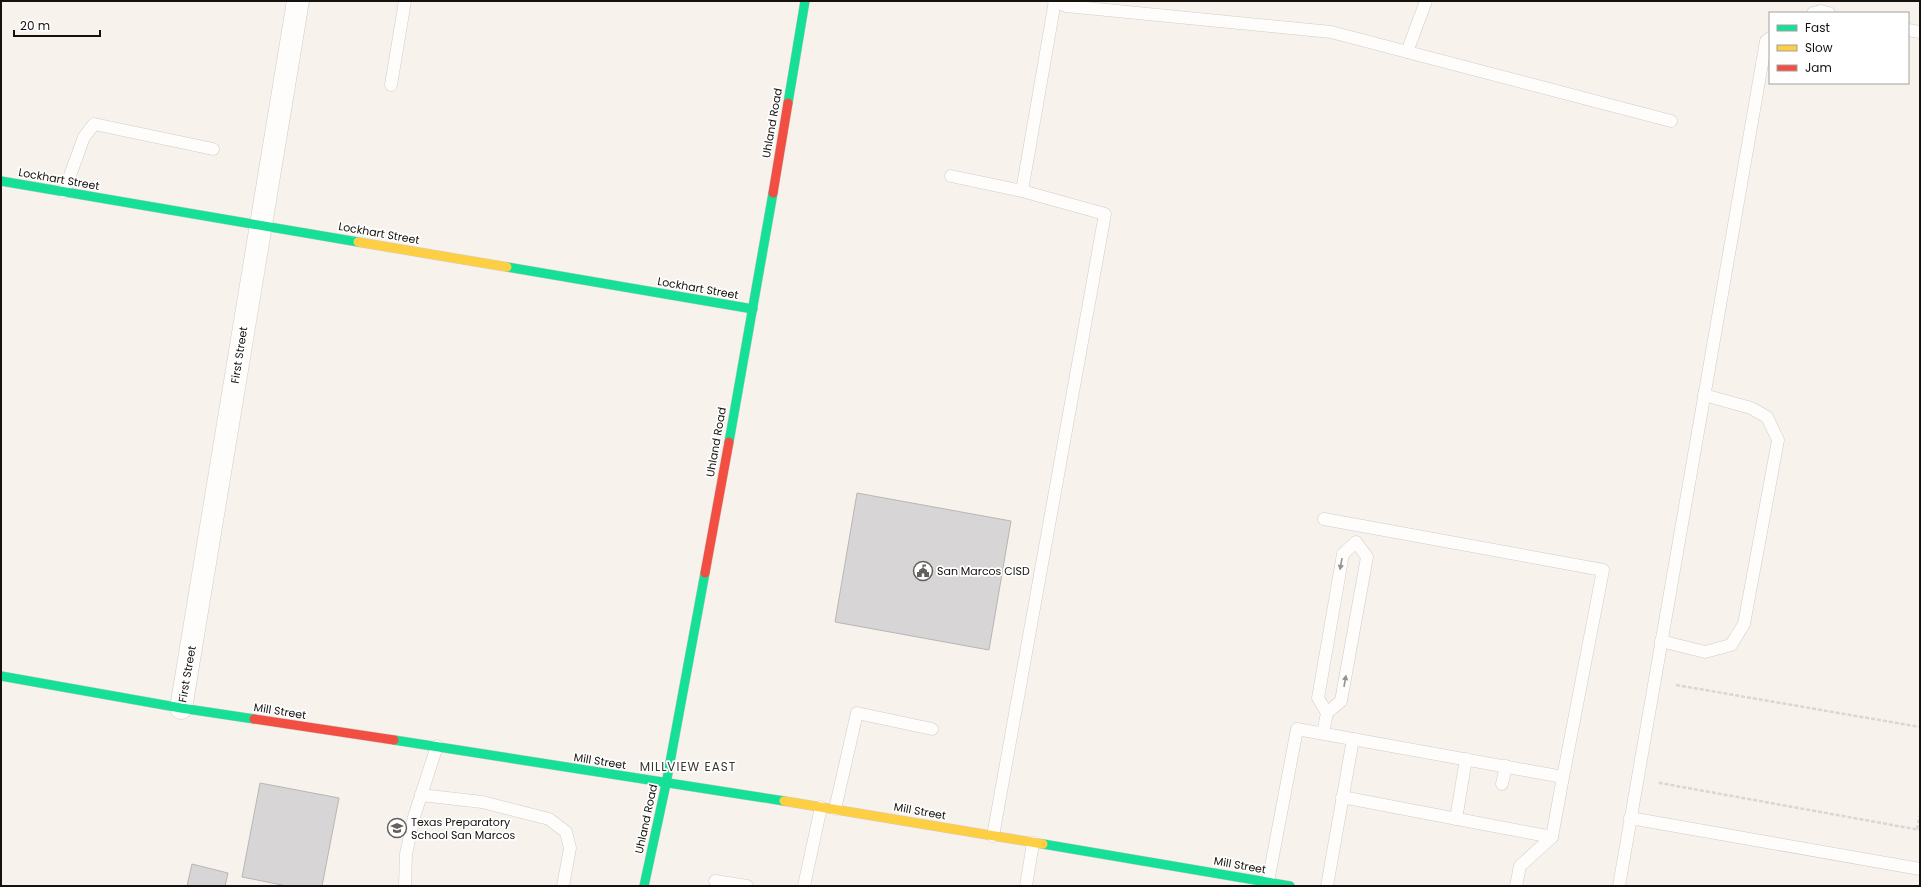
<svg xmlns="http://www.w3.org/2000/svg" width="1921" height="887" font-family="Poppins,sans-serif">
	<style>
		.building { fill: #d7d5d5; stroke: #b8b6b5 }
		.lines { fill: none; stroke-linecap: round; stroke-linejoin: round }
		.lane-casing { stroke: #d1ccc8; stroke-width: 13 }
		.street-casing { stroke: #d1ccc8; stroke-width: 23 }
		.fast-casing { stroke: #d1ccc8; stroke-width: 10 }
		.slow-casing { stroke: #d1ccc8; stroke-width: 10 }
		.jam-casing { stroke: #d1ccc8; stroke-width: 10 }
		.path { stroke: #d9d7d5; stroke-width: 2.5; stroke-dasharray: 4 2; stroke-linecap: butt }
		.lane { stroke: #fefdfc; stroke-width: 12 }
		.street { stroke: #fefdfc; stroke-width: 22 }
		.fast { stroke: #16e098; stroke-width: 9 }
		.slow { stroke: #ffcf43; stroke-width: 9 }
		.jam { stroke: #f24e42; stroke-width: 9 }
		.oneway { fill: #959391 }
		.labels { text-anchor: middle; stroke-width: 3.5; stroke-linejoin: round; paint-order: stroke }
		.street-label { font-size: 11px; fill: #15120e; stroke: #fff }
		.poi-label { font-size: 11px; fill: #15120e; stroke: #fff; text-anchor: start }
		.neighbourhood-label { font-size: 12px; letter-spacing: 1px; fill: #3b332b; stroke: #fff }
	</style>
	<rect width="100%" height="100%" fill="#f8f2ed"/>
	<g class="building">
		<polygon points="857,493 1011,521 989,650 835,622"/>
		<polygon points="260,783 339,798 322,886 287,886 242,877"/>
		<polygon points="192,864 228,873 225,886 187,886"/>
	</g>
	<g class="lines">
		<defs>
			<g id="lane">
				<polyline points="1054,1 1066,6 1331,32 1671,121"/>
				<polyline points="1813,13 1821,11 1829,13"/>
				<polyline points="1908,30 1920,32"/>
				<polyline points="1407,52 1426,1"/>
				<polyline points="391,85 405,1"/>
				<polyline points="951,176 1022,191"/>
				<polyline points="64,192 84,137 94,124 213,149"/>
				<polyline points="1324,519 1603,570 1563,777"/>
				<polyline points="1661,641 1705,652 1731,645 1744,624 1778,440 1767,417 1751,408 1704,395"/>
				<polyline points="1323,733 1327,713 1318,698 1343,554 1356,542 1367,557 1341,701 1327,713"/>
				<polyline points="1502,784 1506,766"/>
				<polyline points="421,795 482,802 549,819 566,832 570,848 563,886"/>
				<polyline points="1342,797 1552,837"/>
				<polyline points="835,809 857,713 932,729"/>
				<polyline points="1630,818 1920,869"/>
				<polyline points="1456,819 1466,759"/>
				<polyline points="993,836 1105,214 1022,191 1055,1"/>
				<polyline points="715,881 747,886"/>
				<polyline points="1268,882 1297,729 1563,777 1552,837 1520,866 1516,886"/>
				<polyline points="405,886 406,854 414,817 437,746"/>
				<polyline points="804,886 821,807"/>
				<polyline points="1026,886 1033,843"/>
				<polyline points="1327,886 1353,739"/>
				<polyline points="1619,886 1766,41 1770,38"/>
			</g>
			<polyline id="street" points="181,708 298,1"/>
			<g id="fast">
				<polyline points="788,103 805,1"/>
				<polyline points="1,181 358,242"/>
				<polyline points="507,267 753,309"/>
				<polyline points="729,442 773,193"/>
				<polyline points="1,676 181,708 254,719"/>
				<polyline points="394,740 784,801"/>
				<polyline points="1043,844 1290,886"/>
				<polyline points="644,886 666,784 705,573"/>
			</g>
			<g id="slow">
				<polyline points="358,242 507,267"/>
				<polyline points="784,801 1043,844"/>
			</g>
			<g id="jam">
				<polyline points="773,193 788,103"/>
				<polyline points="705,573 729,442"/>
				<polyline points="254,719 394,740"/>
			</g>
		</defs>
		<use href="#lane" class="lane-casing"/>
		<use href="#street" class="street-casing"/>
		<use href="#fast" class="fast-casing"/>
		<use href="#slow" class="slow-casing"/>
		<use href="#jam" class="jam-casing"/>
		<g class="path">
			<polyline points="1676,685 1920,727"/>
			<polyline points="1661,782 1660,783 1920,830"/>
			<polyline points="1917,829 1920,815"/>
		</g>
		<use href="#lane" class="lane"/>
		<use href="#street" class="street"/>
		<use href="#fast" class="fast"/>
		<use href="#slow" class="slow"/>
		<use href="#jam" class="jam"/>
	</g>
	<defs><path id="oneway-solid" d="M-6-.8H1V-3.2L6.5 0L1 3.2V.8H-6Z"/></defs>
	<g class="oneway">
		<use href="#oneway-solid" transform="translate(1341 564) rotate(100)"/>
		<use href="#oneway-solid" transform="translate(1345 681) rotate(-80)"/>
	</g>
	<defs>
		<symbol id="civic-ring" viewBox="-11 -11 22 22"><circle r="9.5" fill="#fff" stroke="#64605c" stroke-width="1.5"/><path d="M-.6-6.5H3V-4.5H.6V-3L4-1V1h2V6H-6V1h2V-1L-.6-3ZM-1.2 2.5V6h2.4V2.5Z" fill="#64605c"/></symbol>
		<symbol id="school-ring" viewBox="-11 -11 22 22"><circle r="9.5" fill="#fff" stroke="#64605c" stroke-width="1.5"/><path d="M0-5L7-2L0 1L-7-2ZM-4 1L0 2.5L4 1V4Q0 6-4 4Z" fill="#64605c"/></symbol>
	</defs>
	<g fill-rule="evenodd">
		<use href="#civic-ring" x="912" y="560" width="22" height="22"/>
		<use href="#school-ring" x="386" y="817" width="22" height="22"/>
	</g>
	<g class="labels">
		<g class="street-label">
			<text transform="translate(772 123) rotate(-80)" y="4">Uhland Road</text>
			<text transform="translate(59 179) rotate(10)" y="4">Lockhart Street</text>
			<text transform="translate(379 233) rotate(10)" y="4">Lockhart Street</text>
			<text transform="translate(698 288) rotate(10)" y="4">Lockhart Street</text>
			<text transform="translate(239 355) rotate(-81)" y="4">First Street</text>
			<text transform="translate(716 442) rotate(-80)" y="4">Uhland Road</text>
			<text transform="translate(187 674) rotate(-80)" y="4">First Street</text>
			<text transform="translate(280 711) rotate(9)" y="4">Mill Street</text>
			<text transform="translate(600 761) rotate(9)" y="4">Mill Street</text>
			<text transform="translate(920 811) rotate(10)" y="4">Mill Street</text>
			<text transform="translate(646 819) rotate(-78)" y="4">Uhland Road</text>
			<text transform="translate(1240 865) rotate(10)" y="4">Mill Street</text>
		</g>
		<g class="poi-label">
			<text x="937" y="575">San Marcos CISD</text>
			<text x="411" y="826">Texas Preparatory<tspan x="411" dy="13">School San Marcos</tspan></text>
		</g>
		<g class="neighbourhood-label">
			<text x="688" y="771">MILLVIEW EAST</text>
		</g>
	</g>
	<rect width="1921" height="887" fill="none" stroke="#15120e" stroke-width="4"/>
	<rect x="1769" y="12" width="140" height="72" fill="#ffffff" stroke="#a1a09f"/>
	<rect x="1777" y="25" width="20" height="6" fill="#16e098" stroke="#a1a09f"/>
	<text x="1805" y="32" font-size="12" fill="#15120e">Fast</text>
	<rect x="1777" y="45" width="20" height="6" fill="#ffcf43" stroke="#a1a09f"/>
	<text x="1805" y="52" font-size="12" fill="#15120e">Slow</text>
	<rect x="1777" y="65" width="20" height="6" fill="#f24e42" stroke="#a1a09f"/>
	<text x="1805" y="72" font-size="12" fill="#15120e">Jam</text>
	<path d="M14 30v6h86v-6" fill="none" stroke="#15120e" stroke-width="2"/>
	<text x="20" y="30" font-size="12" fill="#15120e" stroke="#ffffff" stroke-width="3" paint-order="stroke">20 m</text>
</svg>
